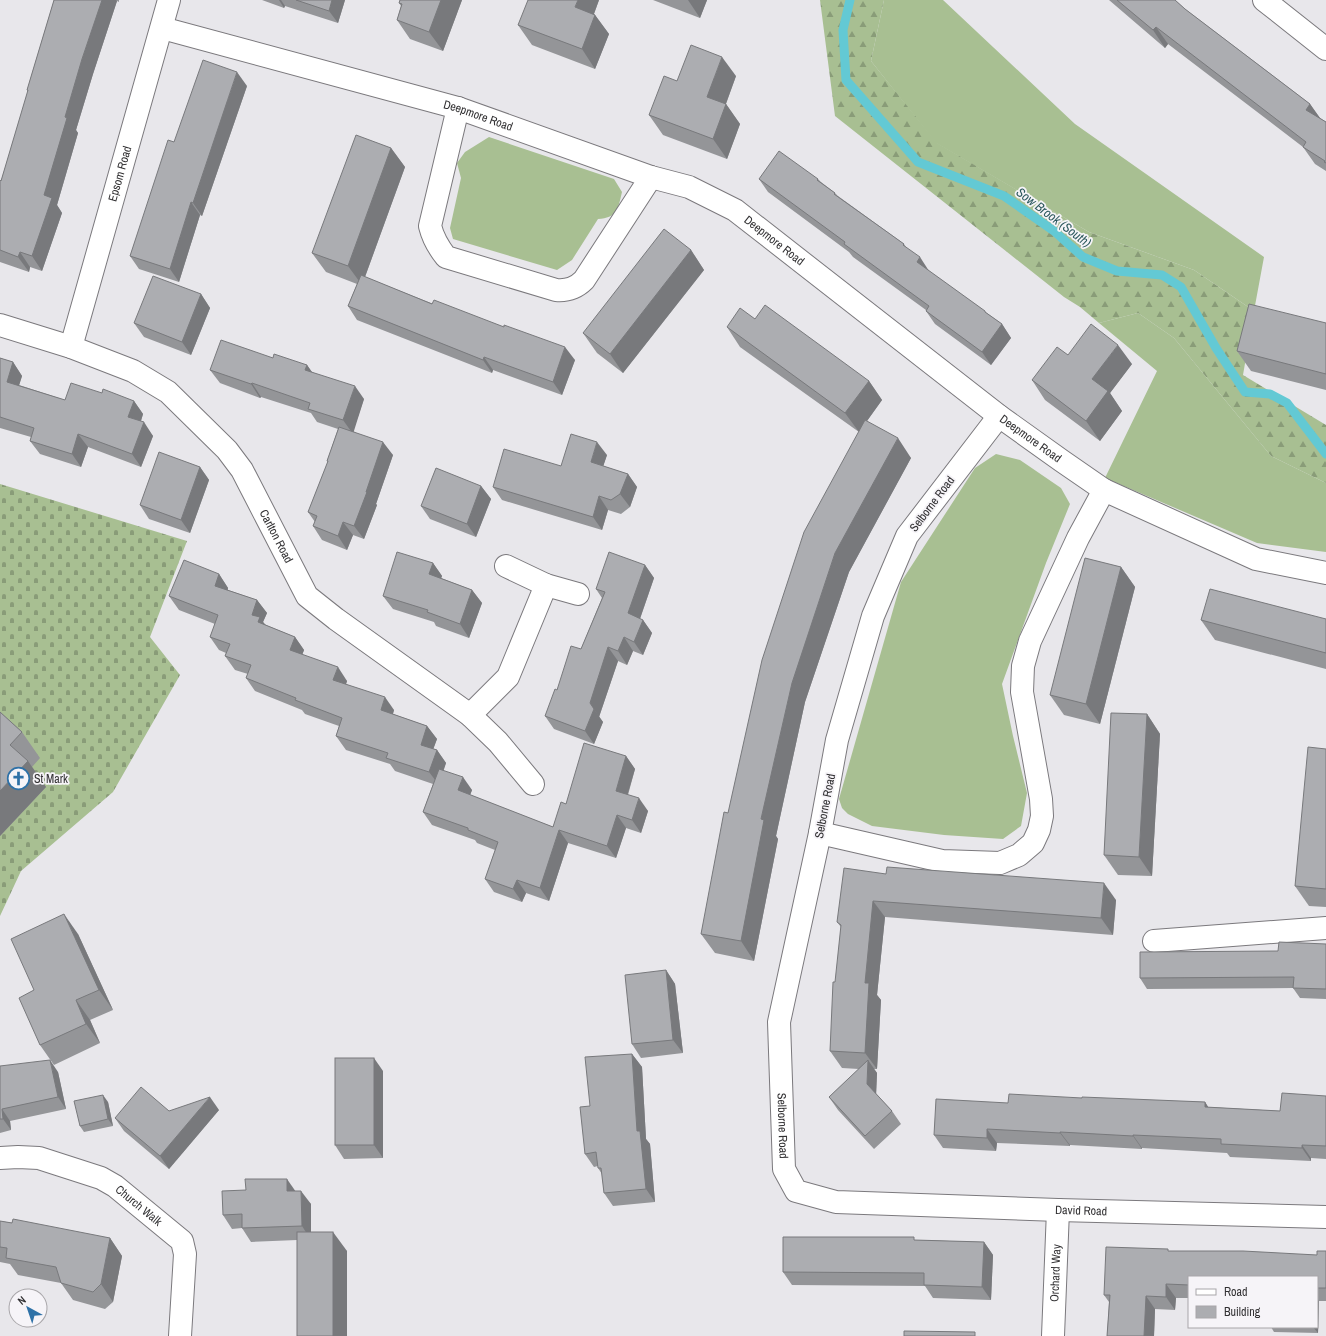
<svg xmlns="http://www.w3.org/2000/svg" width="1326" height="1336" font-family="'Archivo Narrow',sans-serif">
	<style>
		.grass { fill: #a8bf92 }
		.forest { fill: url(#forest-firs) }
		.cemetery { fill: url(#cemetery-stones) }
		.lines { fill: none; stroke-linecap: round; stroke-linejoin: round }
		.stream { stroke: #63c9d4; stroke-width: 9 }
		.minor-casing { stroke: #7b797d; stroke-width: 24 }
		.minor { stroke: #fff; stroke-width: 22 }
		.wall { fill: #949598 }
		.shaded-wall { fill: #78797c }
		.building { fill: #acadb1; stroke: #78797c }
		.labels { text-anchor: middle; stroke-width: 3.5; stroke-linejoin: round; paint-order: stroke }
		.street-label { font-size: 12px; fill: #323133; stroke: #f6f4f8 }
		.poi-label { font-size: 12px; fill: #323133; stroke: #f6f4f8; text-anchor: start }
		.water-label { font-size: 13px; font-style: italic; fill: #2b585d; stroke: #f6f4f8 }
	</style>
	<defs>
		<pattern id="forest-firs" width="22" height="20" patternUnits="userSpaceOnUse"><rect width="22" height="20" fill="#a8bf92"/><path d="M5 1l3.5 6h-7zM16 11l3.5 6h-7z" fill="#899c78"/></pattern>
		<pattern id="cemetery-stones" width="16" height="16" patternUnits="userSpaceOnUse"><rect width="16" height="16" fill="#a8bf92"/><path d="M2 7V4a2 2 0 0 1 4 0v3zM10 15v-3a2 2 0 0 1 4 0v3z" fill="#899c78"/></pattern>
	</defs>
	<rect width="100%" height="100%" fill="#e8e7eb"/>
	<g class="grass">
		<polygon points="884,0 943,0 1075,124 1264,257 1254,311 1194,270 1089,232 936,143 871,61"/>
		<path d="M489,137L614,179L622,192C618,209 617,218 598,219L572,260L557,270L453,239L450,228L461,178L457,163L465,152Z"/>
		<polygon points="1138,313 1174,338 1271,456 1326,483 1326,552 1257,543 1105,478 1157,371 1099,323"/>
		<polygon points="996,454 1020,460 1061,488 1070,504 1046,563 1002,684 1013,736 1027,793 1021,826 1003,839 944,835 872,826 848,814 842,808 839,799 901,582 975,468"/>
	</g>
	<polygon class="forest" points="820,0 884,0 871,61 937,143 1089,232 1194,270 1254,311 1243,375 1326,425 1326,483 1271,456 1174,338 1138,313 1099,323 1080,307 1064,297 835,116"/>
	<polygon class="cemetery" points="0,484 187,541 150,637 180,675 113,792 21,871 0,916"/>
	<g class="lines">
		<polyline class="stream" points="850,0 843,30 846,80 918,162 1004,196 1054,231 1083,257 1117,271 1162,275 1181,287 1216,348 1245,392 1270,394 1287,403 1326,454"/>
		<defs>
			<g id="minor">
				<polyline points="1264,0 1326,49"/>
				<path id="s1" d="M162,28L458,108L651,177L689,187L735,210L999,416L1062,461L1104,490L1256,559L1326,573"/>
				<path d="M458,108L430,226C433,238 438,247 446,257L556,290C568,291 576,288 584,280L651,177"/>
				<path id="s2" d="M0,325L71,347L133,371L168,392L227,450L242,470L307,596L336,619L470,715L498,742L533,784"/>
				<path id="s3" d="M71,347L169,0"/>
				<path id="s4" d="M999,416L907,536L873,616L837,740L820,833L779,1022L784,1169L796,1191L836,1202L1058,1210L1326,1217"/>
				<polyline points="506,566 546,585 578,594"/>
				<polyline points="470,715 508,677 546,585"/>
				<polyline points="820,833 942,861 1000,863 1019,855 1033,843 1039,830 1042,816 1041,799 1022,692 1023,666 1030,641 1078,538 1104,490"/>
				<polyline points="1154,941 1326,928"/>
				<path id="s5" d="M0,1158L18,1157L39,1158L101,1178L115,1186L177,1237L182,1241L185,1254L180,1336"/>
				<path id="s6" d="M1053,1336L1058,1210"/>
			</g>
		</defs>
		<use href="#minor" class="minor-casing"/>
		<use href="#minor" class="minor"/>
	</g>
	<g class="wall">
		<polygon points="54,0 119,0 119,2 117,1 93,74 76,130 78,133 57,205 62,213 42,271 30,267 29,272 0,262 0,180 1,181 28,92 27,90"/>
		<polygon points="262,0 345,0 338,23 285,6 284,8"/>
		<polygon points="400,0 462,0 443,51 410,39 397,20 401,6 399,3"/>
		<polygon points="599,0 594,14 595,15 609,34 595,69 532,45 518,25"/>
		<polygon points="653,0 707,0 700,18"/>
		<polygon points="1109,0 1175,0 1185,9 1310,104 1320,118 1326,122 1326,171 1315,164 1303,147 1168,44 1165,48"/>
		<polygon points="736,76 726,104 740,124 727,159 663,135 649,115 677,81"/>
		<polygon points="247,86 202,216 200,215 179,282 139,269 130,256 174,142"/>
		<polygon points="391,148 405,167 365,277 575,360 562,395 493,370 492,373 357,320 348,306 357,284 326,272 312,253"/>
		<polygon points="759,179 818,179 821,182 835,193 838,196 904,244 906,247 929,271 1002,324 1011,338 991,365 935,324 926,311 926,310 853,257 849,252 768,192"/>
		<polygon points="691,250 704,270 623,373 597,353 583,333"/>
		<polygon points="201,294 210,308 191,355 144,337 134,323"/>
		<polygon points="755,319 869,381 882,400 867,421 911,458 849,572 805,702 776,836 778,839 754,961 715,953 701,934 728,813 859,432 740,347 727,327"/>
		<polygon points="1326,323 1326,390 1251,371 1237,351"/>
		<polygon points="1068,355 1132,364 1110,393 1122,411 1100,441 1045,400 1032,380"/>
		<polygon points="0,358 13,362 22,376 19,385 65,400 102,393 134,401 143,414 141,421 153,436 141,467 88,447 81,467 40,454 30,441 31,437 0,428"/>
		<polygon points="273,358 307,365 312,372 364,399 353,431 393,455 376,504 377,505 364,539 353,535 347,550 322,540 313,526 315,522 308,512 328,462 327,461 338,429 317,422 311,413 261,397 260,398 220,383 210,370"/>
		<polygon points="607,455 603,466 628,474 637,487 630,507 621,514 608,510 602,530 502,500 493,487 561,466"/>
		<polygon points="200,467 209,480 190,533 149,519 140,505"/>
		<polygon points="481,486 491,499 476,537 430,519 421,506"/>
		<polygon points="433,563 442,576 441,578 472,590 482,603 469,638 436,626 434,622 393,609 383,596"/>
		<polygon points="645,565 654,578 640,619 643,620 652,633 643,655 633,651 627,665 618,661 599,717 603,722 594,744 554,729 545,716 557,690 581,649 602,598 596,589"/>
		<polygon points="1121,567 1135,587 1100,724 1064,715 1050,695"/>
		<polygon points="219,574 228,588 228,590 257,600 267,613 263,622 266,625 295,637 304,650 302,655 347,681 346,684 394,710 393,714 427,726 437,739 433,749 437,750 446,763 443,770 472,790 470,795 553,827 566,804 626,756 635,769 628,795 648,811 641,833 626,828 616,858 568,843 549,901 526,893 522,902 494,892 485,879 495,850 477,843 475,840 432,825 423,812 433,784 395,771 390,764 346,750 336,736 339,726 305,714 302,710 255,691 246,678 248,674 235,670 225,656 226,653 219,650 210,637 215,624 179,610 169,596"/>
		<polygon points="1326,619 1326,669 1215,640 1201,620"/>
		<polygon points="0,712 22,732 40,758 32,767 46,787 0,836"/>
		<polygon points="1147,714 1160,734 1152,876 1118,875 1104,855"/>
		<polygon points="1326,749 1326,907 1309,906 1295,886"/>
		<polygon points="886,874 1116,900 1113,935 885,917 877,995 881,1000 877,1069 874,1069 877,1073 876,1094 892,1111 901,1124 874,1149 838,1110 829,1097 859,1069 842,1068 830,1051 841,927 837,922"/>
		<polygon points="78,934 113,1010 90,1020 100,1043 54,1065 40,1045 34,990"/>
		<polygon points="1326,944 1326,999 1300,998 1293,988 1147,989 1140,978 1278,951"/>
		<polygon points="666,970 675,984 683,1053 641,1058 632,1044"/>
		<polygon points="632,1054 642,1067 646,1139 650,1144 655,1202 613,1206 604,1193 602,1174 598,1168 598,1166 594,1167 585,1154 590,1106"/>
		<polygon points="0,1066 58,1072 66,1109 10,1121 11,1130 0,1133"/>
		<polygon points="383,1071 383,1158 344,1159 335,1145"/>
		<polygon points="1326,1096 1326,1159 1311,1158 1311,1161 1230,1157 1227,1153 1142,1148 1142,1149 1070,1145 1070,1146 997,1143 996,1151 943,1148 934,1135 1008,1103 1082,1098 1205,1102 1208,1107 1280,1111"/>
		<polygon points="108,1102 113,1126 84,1132 80,1126"/>
		<polygon points="219,1110 169,1169 124,1131 115,1118 169,1111"/>
		<polygon points="246,1190 296,1191 311,1204 311,1232 347,1251 347,1336 297,1336 297,1240 251,1242 242,1228 232,1229 223,1215"/>
		<polygon points="0,1221 110,1238 122,1256 113,1302 105,1309 73,1300 61,1283 18,1275 10,1264 0,1262"/>
		<polygon points="916,1240 984,1242 993,1255 991,1300 933,1298 925,1286 792,1285 783,1272"/>
		<polygon points="1169,1251 1317,1255 1326,1251 1326,1301 1319,1301 1318,1333 1274,1332 1271,1327 1317,1327 1317,1277 1189,1277 1189,1298 1176,1298 1175,1310 1155,1309 1154,1336 1107,1336 1109,1302 1104,1295"/>
	</g>
	<g class="shaded-wall">
		<polygon points="102,0 116,0 117,1 93,74 76,130 78,133 57,205 62,213 42,271 32,256 44,195 65,117 82,59"/>
		<polygon points="279,0 281,0 285,6 284,8"/>
		<polygon points="332,0 345,0 338,23 329,11"/>
		<polygon points="441,0 462,0 443,51 429,32"/>
		<polygon points="578,0 599,0 589,27 575,7"/>
		<polygon points="688,0 707,0 700,18"/>
		<polygon points="595,15 609,34 595,69 582,49"/>
		<polygon points="1156,27 1168,44 1165,48 1153,30"/>
		<polygon points="722,57 736,76 721,117 707,97"/>
		<polygon points="237,72 247,86 202,216 193,203"/>
		<polygon points="726,104 740,124 727,159 713,139"/>
		<polygon points="1310,104 1322,121 1306,110"/>
		<polygon points="391,148 405,167 362,285 348,266"/>
		<polygon points="191,202 200,215 179,282 170,269"/>
		<polygon points="691,250 704,270 623,373 610,354"/>
		<polygon points="20,252 30,267 29,272 18,257"/>
		<polygon points="920,257 929,271 917,262"/>
		<polygon points="201,294 210,308 191,355 182,342"/>
		<polygon points="1002,324 1011,338 991,365 982,352"/>
		<polygon points="1118,345 1132,364 1110,393 1122,411 1100,441 1086,421 1092,379"/>
		<polygon points="565,347 575,360 562,395 553,382"/>
		<polygon points="484,357 493,370 492,373 483,360"/>
		<polygon points="13,362 22,376 16,395 7,382"/>
		<polygon points="307,365 316,378 305,370"/>
		<polygon points="869,381 882,400 859,432 845,413"/>
		<polygon points="252,383 261,397 260,398 251,384"/>
		<polygon points="355,386 364,399 353,434 343,420"/>
		<polygon points="134,401 143,414 138,430 128,417"/>
		<polygon points="144,422 153,436 141,467 132,454"/>
		<polygon points="78,434 88,447 81,467 72,454"/>
		<polygon points="898,438 911,458 849,572 805,702 776,836 778,839 754,961 741,941 761,819 792,683 835,553"/>
		<polygon points="383,442 393,455 376,504 377,505 364,539 354,526"/>
		<polygon points="597,442 607,455 600,476 591,462"/>
		<polygon points="200,467 209,480 190,533 181,520"/>
		<polygon points="628,474 637,487 630,507 620,494"/>
		<polygon points="481,486 491,499 476,537 467,524"/>
		<polygon points="599,496 608,510 602,530 593,517"/>
		<polygon points="343,522 353,535 347,550 338,536"/>
		<polygon points="433,563 442,576 438,587 429,574"/>
		<polygon points="645,565 654,578 637,627 628,613"/>
		<polygon points="1121,567 1135,587 1100,724 1086,704"/>
		<polygon points="219,574 228,588 224,599 215,586"/>
		<polygon points="472,590 482,603 469,638 460,624"/>
		<polygon points="257,600 267,613 263,622 270,631 268,636 252,615"/>
		<polygon points="643,620 652,633 643,655 634,642"/>
		<polygon points="295,637 304,650 299,663 290,650"/>
		<polygon points="624,637 633,651 627,665 618,651"/>
		<polygon points="608,647 618,661 599,717 590,703"/>
		<polygon points="338,667 347,681 343,693 333,680"/>
		<polygon points="385,697 394,710 390,723 381,710"/>
		<polygon points="594,709 603,722 594,744 585,731"/>
		<polygon points="1147,714 1160,734 1152,876 1139,857"/>
		<polygon points="427,726 437,739 430,758 421,745"/>
		<polygon points="437,750 446,763 439,785 429,772"/>
		<polygon points="626,756 635,769 625,803 616,791"/>
		<polygon points="28,761 46,787 0,836 0,791"/>
		<polygon points="463,777 472,790 467,803 458,790"/>
		<polygon points="639,798 648,811 641,833 632,820"/>
		<polygon points="617,815 626,828 616,858 607,846"/>
		<polygon points="559,830 568,843 549,901 540,888"/>
		<polygon points="517,880 526,893 522,902 513,889"/>
		<polygon points="1104,883 1116,900 1113,935 1101,918"/>
		<polygon points="873,901 885,917 877,995 881,1000 877,1069 865,1053 865,983"/>
		<polygon points="64,914 78,934 113,1010 99,990"/>
		<polygon points="666,970 675,984 683,1053 673,1040"/>
		<polygon points="76,1000 90,1020 100,1043 86,1024"/>
		<polygon points="632,1054 642,1067 646,1139 650,1144 655,1202 646,1189 637,1131"/>
		<polygon points="374,1058 383,1071 383,1158 374,1145"/>
		<polygon points="50,1060 58,1072 66,1109 58,1097"/>
		<polygon points="868,1060 877,1073 876,1097 867,1084"/>
		<polygon points="103,1095 108,1102 113,1126 108,1119"/>
		<polygon points="210,1097 219,1110 169,1169 160,1156"/>
		<polygon points="1205,1102 1214,1116 1205,1107"/>
		<polygon points="2,1109 10,1121 11,1130 3,1119"/>
		<polygon points="987,1129 997,1143 996,1151 987,1138"/>
		<polygon points="1060,1132 1070,1145 1070,1146 1060,1133"/>
		<polygon points="1133,1135 1142,1148 1142,1149 1133,1136"/>
		<polygon points="1302,1145 1311,1158 1311,1161 1302,1148"/>
		<polygon points="287,1179 296,1192 287,1191"/>
		<polygon points="301,1191 311,1204 311,1240 302,1226"/>
		<polygon points="333,1232 347,1251 347,1336 333,1336"/>
		<polygon points="110,1238 122,1256 113,1302 101,1284"/>
		<polygon points="984,1242 993,1255 991,1300 982,1287"/>
		<polygon points="1166,1284 1176,1298 1175,1310 1166,1297"/>
		<polygon points="1146,1296 1155,1309 1154,1336 1144,1336"/>
		<polygon points="1317,1298 1319,1301 1318,1333 1313,1327 1317,1327"/>
	</g>
	<g class="building">
		<polygon points="54,0 102,0 82,59 65,117 67,118 44,195 52,198 32,256 20,252 18,257 0,250 0,180 1,181 28,90 27,90"/>
		<polygon points="296,0 332,0 329,11"/>
		<polygon points="400,0 441,0 429,32 397,20 402,4 399,3"/>
		<polygon points="528,0 578,0 575,7 595,15 582,49 518,25"/>
		<polygon points="1117,0 1175,0 1185,9 1310,104 1306,110 1326,122 1326,163 1324,162 1325,161 1303,147 1306,142 1156,27 1153,30"/>
		<polygon points="691,45 722,57 707,97 726,104 713,139 649,115 664,76 677,81"/>
		<polygon points="203,60 237,72 193,203 191,202 170,269 130,256 168,140 174,142"/>
		<polygon points="356,135 391,148 348,266 312,253"/>
		<polygon points="779,151 818,179 817,180 835,193 834,194 904,244 903,245 920,257 917,262 985,311 985,312 1002,324 982,352 926,311 929,306 844,244 845,242 759,179"/>
		<polygon points="664,229 691,250 610,354 583,333"/>
		<polygon points="361,275 432,304 434,300 504,327 504,325 565,347 553,382 484,357 483,360 348,306"/>
		<polygon points="153,276 201,294 182,342 134,323"/>
		<polygon points="1249,304 1326,323 1326,374 1237,351"/>
		<polygon points="765,305 869,381 845,413 727,327 740,308 755,319"/>
		<polygon points="1091,324 1118,345 1092,379 1108,391 1086,421 1032,380 1057,347 1068,355"/>
		<polygon points="221,340 273,358 274,354 307,365 305,370 355,386 343,420 308,409 310,403 252,383 251,384 210,370"/>
		<polygon points="0,358 13,362 7,382 65,400 71,383 102,393 103,389 134,401 128,417 144,422 132,454 78,434 72,454 30,441 34,428 0,417"/>
		<polygon points="865,420 898,438 835,553 792,683 761,819 764,820 741,941 701,934 724,812 728,813 762,660 804,532"/>
		<polygon points="339,427 383,442 366,492 367,492 354,526 343,522 338,536 313,526 317,516 308,512 328,461 327,461"/>
		<polygon points="571,434 597,442 591,462 628,474 620,494 611,500 599,496 593,517 493,487 504,449 561,466"/>
		<polygon points="159,452 200,467 181,520 140,505"/>
		<polygon points="436,468 481,486 467,524 421,506"/>
		<polygon points="397,552 433,563 429,574 472,590 460,624 427,612 428,610 383,596"/>
		<polygon points="609,552 645,565 628,613 643,620 634,642 624,637 618,651 608,647 590,703 594,709 585,731 545,716 555,689 557,690 571,646 581,649 605,592 596,589"/>
		<polygon points="1085,558 1121,567 1086,704 1050,695"/>
		<polygon points="184,560 219,574 215,586 257,600 252,615 260,617 258,622 295,637 290,650 338,667 333,680 385,697 381,710 427,726 421,745 437,750 429,772 386,758 388,753 336,736 342,718 295,700 296,698 246,678 251,665 225,656 230,644 210,637 218,615 169,596"/>
		<polygon points="1210,589 1326,619 1326,653 1201,620"/>
		<polygon points="0,712 22,732 10,745 28,761 0,791"/>
		<polygon points="1111,713 1147,714 1139,857 1104,855"/>
		<polygon points="584,743 626,756 616,791 639,798 632,820 617,815 607,846 559,830 540,888 517,880 513,889 485,879 498,842 468,830 468,828 423,812 439,769 463,777 458,790 553,827 561,802 566,804"/>
		<polygon points="1308,747 1326,749 1326,889 1295,886"/>
		<polygon points="887,867 1104,883 1101,918 873,901 865,983 869,983 865,1053 830,1051 833,982 835,982 841,925 837,922 844,868 886,874"/>
		<polygon points="64,914 99,990 76,1000 86,1024 40,1045 19,998 34,990 11,939"/>
		<polygon points="1279,942 1326,944 1326,989 1293,988 1294,977 1140,978 1140,952 1278,951"/>
		<polygon points="666,970 673,1040 632,1044 625,975"/>
		<polygon points="632,1054 637,1131 640,1131 646,1189 604,1193 601,1168 598,1168 596,1152 585,1154 580,1107 590,1106 585,1057"/>
		<rect x="335" y="1058" width="39" height="87"/>
		<polygon points="50,1060 58,1097 2,1109 3,1119 0,1119 0,1066"/>
		<polygon points="868,1060 867,1084 892,1111 865,1136 829,1097"/>
		<polygon points="141,1087 169,1111 210,1097 160,1156 115,1118"/>
		<polygon points="1282,1093 1326,1096 1326,1146 1302,1145 1302,1148 1221,1144 1221,1139 1133,1135 1133,1136 1060,1132 1060,1133 987,1129 987,1138 934,1135 936,1099 1008,1103 1009,1094 1082,1098 1082,1097 1205,1102 1205,1107 1280,1111"/>
		<polygon points="103,1095 108,1119 80,1126 74,1101"/>
		<polygon points="245,1179 287,1179 287,1191 301,1191 302,1226 242,1228 242,1214 223,1215 222,1191 246,1190"/>
		<polygon points="13,1219 110,1238 101,1284 93,1292 61,1283 56,1267 6,1258 7,1248 0,1247 0,1221 12,1223"/>
		<rect x="297" y="1232" width="36" height="104"/>
		<polygon points="783,1237 914,1237 914,1240 984,1242 982,1287 924,1285 924,1273 783,1272"/>
		<polygon points="1106,1247 1168,1249 1168,1251 1243,1251 1317,1255 1317,1251 1326,1251 1326,1288 1317,1288 1317,1277 1189,1277 1189,1285 1166,1284 1166,1297 1146,1296 1144,1336 1107,1336 1110,1295 1104,1295"/>
		<polygon points="904,1331 975,1332 975,1336 904,1336"/>
	</g>
	<defs>
		<symbol id="church-ring" viewBox="-11 -11 22 22"><circle r="9.5" fill="#f6f4f8" stroke="#2e71a7" stroke-width="1.5"/><path d="M-1.2-6h2.4v3.5h3.3v2.4h-3.3V6h-2.4V-.1h-3.3v-2.4h3.3Z" fill="#2e71a7"/></symbol>
	</defs>
	<g fill-rule="evenodd">
		<use href="#church-ring" x="6" y="766" width="25" height="25"/>
	</g>
	<g class="labels">
		<g class="street-label">
			<text dy="4" stroke="none"><textPath href="#s1" startOffset="328">Deepmore Road</textPath></text>
			<text dy="4" stroke="none"><textPath href="#s3" startOffset="180">Epsom Road</textPath></text>
			<text dy="4" stroke="none"><textPath href="#s1" startOffset="652">Deepmore Road</textPath></text>
			<text dy="4" stroke="none"><textPath href="#s1" startOffset="976">Deepmore Road</textPath></text>
			<text transform="translate(932 504) rotate(-53)" y="4">Selborne Road</text>
			<text dy="4" stroke="none"><textPath href="#s2" startOffset="364">Carlton Road</textPath></text>
			<text transform="translate(825 806) rotate(-79)" y="4">Selborne Road</text>
			<text dy="4" stroke="none"><textPath href="#s4" startOffset="759">Selborne Road</textPath></text>
			<text dy="4" stroke="none"><textPath href="#s5" startOffset="151">Church Walk</textPath></text>
			<text dy="4" stroke="none"><textPath href="#s4" startOffset="1114">David Road</textPath></text>
			<text dy="4" stroke="none"><textPath href="#s6" startOffset="63">Orchard Way</textPath></text>
		</g>
		<g class="poi-label">
			<text x="34" y="783">St Mark</text>
		</g>
		<g class="water-label">
			<text transform="translate(1054 217) rotate(37)" y="5">Sow Brook (South)</text>
		</g>
	</g>
	<rect x="1188" y="1276" width="130" height="52" fill="#f6f4f8" stroke="#a8a6a9"/>
	<rect x="1196" y="1289" width="20" height="6" fill="#ffffff" stroke="#a8a6a9"/>
	<text x="1224" y="1296" font-size="12" fill="#323133">Road</text>
	<rect x="1196" y="1306" width="20" height="12" fill="#acadb1" stroke="#a8a6a9"/>
	<text x="1224" y="1316" font-size="12" fill="#323133">Building</text>
	<g transform="translate(28 1308) rotate(320)"><circle r="19" fill="#f6f4f8" stroke="#a8a6a9"/>
	<path d="M0-3L7 15L0 10L-7 15Z" fill="#2e71a7"/>
	<text y="-6" font-size="11" font-weight="bold" text-anchor="middle" fill="#323133">N</text>
	</g>
</svg>
